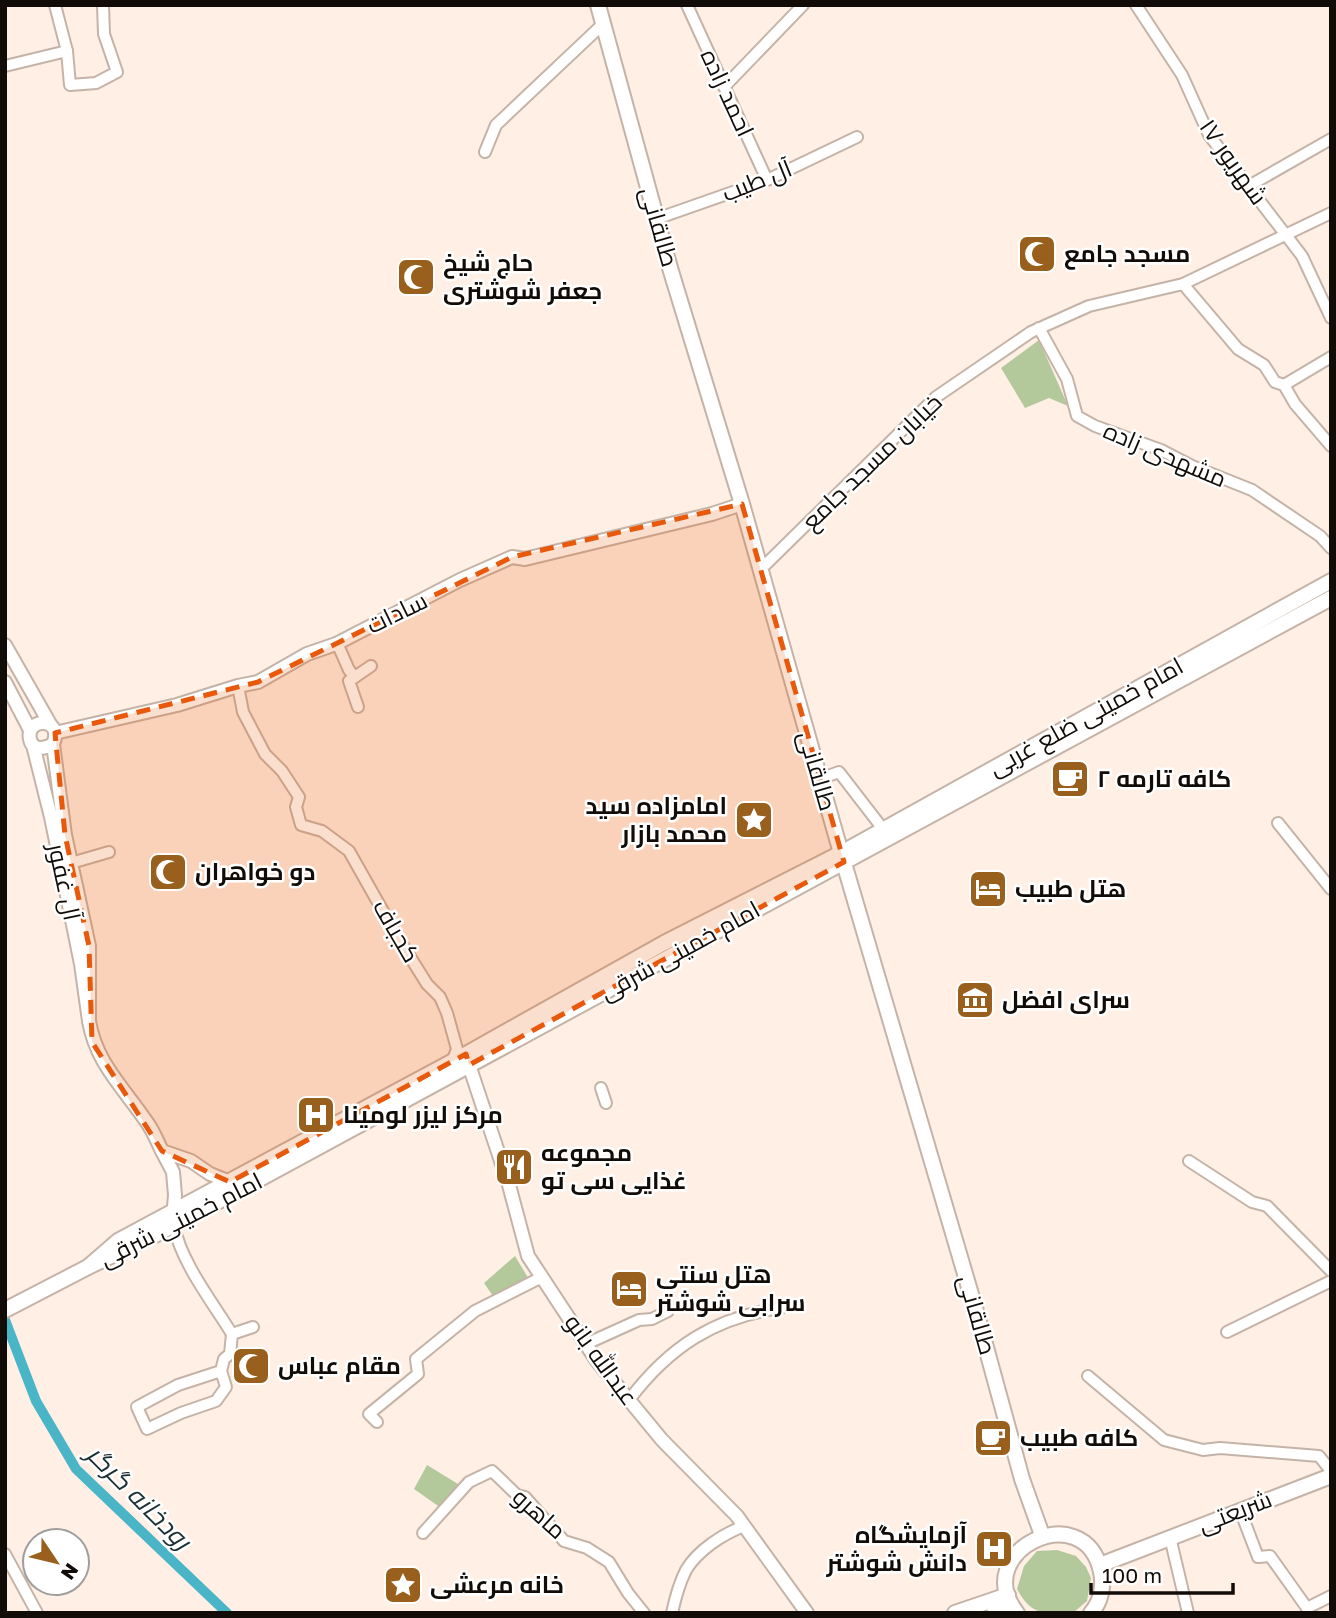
<svg xmlns="http://www.w3.org/2000/svg" width="1336" height="1618" font-family="'Golos Text',Cairo,sans-serif">
	<style>
		.green { fill: #b4c99b }
		.lines { fill: none; stroke-linecap: round; stroke-linejoin: round }
		.canal { stroke: #49b5c7; stroke-width: 10 }
		.minor-casing { stroke: #c5b3a7; stroke-width: 14 }
		.tertiary-casing { stroke: #c5b3a7; stroke-width: 16 }
		.secondary-casing { stroke: #c5b3a7; stroke-width: 18 }
		.minor { stroke: #fff; stroke-width: 10 }
		.tertiary { stroke: #fff; stroke-width: 12 }
		.secondary { stroke: #fff; stroke-width: 14 }
		.marked { fill: #e8590c; fill-opacity: 0.2; stroke: #e8590c; stroke-width: 5; stroke-dasharray: 14 9; stroke-linejoin: round }
		.labels { text-anchor: middle; stroke-width: 5; stroke-linejoin: round; paint-order: stroke }
		.street-label { font-size: 24px; fill: #120c08; stroke: #fff }
		.poi-label { font-size: 24px; font-weight: bold; fill: #120c08; stroke: #fff; text-anchor: start }
		.water-label { font-size: 26px; font-style: italic; fill: #1b2e32; stroke: #fff }
	</style>
	<rect width="100%" height="100%" fill="#ffefe5"/>
	<g class="green">
		<polygon points="1039,340 1068,406 1049,398 1025,408 1001,368"/>
		<polygon points="515,1256 530,1281 495,1299 484,1283"/>
		<polygon points="427,1465 458,1484 441,1508 414,1489"/>
		<path d="M1057,1550L1076,1556L1086,1567L1091,1578L1087,1601L1073,1613C1045,1613 1032,1617 1017,1589L1024,1566L1037,1551Z"/>
	</g>
	<g class="lines">
		<polyline class="canal" points="5,1320 36,1401 76,1469 227,1613"/>
		<defs>
			<g id="minor">
				<polyline points="55,5 67,51 70,85 96,83 117,72 104,34 103,5"/>
				<polyline points="687,5 767,180"/>
				<polyline points="1136,5 1182,75 1209,135 1302,256 1331,318"/>
				<polyline points="5,66 67,51"/>
				<polyline points="724,87 803,5"/>
				<polyline points="485,152 496,125 603,24"/>
				<polyline points="1247,187 1331,139"/>
				<polyline points="656,219 767,180 857,137"/>
				<polyline points="1183,284 1238,349 1264,365 1275,382 1284,385"/>
				<polyline points="1039,328 1067,379 1077,416 1095,426 1161,450 1192,466 1252,490 1320,536 1331,548"/>
				<polyline points="1331,357 1284,385 1295,404 1331,446"/>
				<polyline points="760,570 936,397 1031,332 1089,306 1183,284 1331,213"/>
				<polyline points="337,643 349,670 355,677"/>
				<polyline points="238,686 243,712 265,754 282,771 299,797 296,807 301,825 322,831 349,851 397,936 427,984 440,997 447,1013 457,1049 452,1062"/>
				<polyline points="358,707 349,681 371,666"/>
				<polyline points="825,777 839,772 883,829"/>
				<polyline points="1278,823 1331,889"/>
				<polyline points="71,863 109,852"/>
				<polyline points="601,1088 606,1103"/>
				<polyline points="1189,1161 1252,1202 1267,1206 1331,1271"/>
				<path d="M174,1225C180,1261 213,1303 232,1334"/>
				<polyline points="1227,1332 1331,1281"/>
				<polyline points="232,1334 253,1327"/>
				<polyline points="586,1344 639,1320 652,1319 668,1311"/>
				<polyline points="221,1371 226,1387 216,1401 181,1413 147,1429 137,1407 178,1385 221,1371 224,1359 230,1354 232,1334"/>
				<polyline points="1088,1376 1164,1440 1203,1450 1220,1448 1319,1456 1331,1471"/>
				<path d="M629,1400C669,1347 715,1317 781,1308"/>
				<polyline points="377,1422 369,1414 418,1374 416,1359 475,1311 542,1277"/>
				<polyline points="1240,1510 1258,1557 1270,1556 1307,1608"/>
				<polyline points="423,1533 469,1482 492,1471 517,1495 525,1497 564,1541 587,1548 609,1562 628,1593 644,1613"/>
				<polyline points="1170,1537 1188,1613"/>
				<polyline points="5,1554 37,1613"/>
				<polyline points="1307,1608 1331,1596"/>
				<path d="M672,1613C675,1599 680,1582 686,1570C698,1550 723,1534 744,1526"/>
			</g>
			<g id="tertiary">
				<polyline points="5,645 50,724"/>
				<polyline points="5,682 30,730"/>
				<polyline points="55,733 177,705 238,686 258,682 307,654 336,644 460,580 512,557 525,559 712,514 742,504"/>
				<path d="M33,745L51,817L81,964L89,1021V946L65,835L53,744C65,717 25,717 30,739C32,751 45,749 53,744"/>
				<path d="M89,1021C96,1063 123,1087 146,1121C153,1130 157,1141 162,1151"/>
				<polyline points="469,1065 509,1185 528,1256 597,1361 662,1440 737,1516 807,1613"/>
				<polyline points="173,1218 175,1195 173,1172 162,1151 191,1161 210,1174 230,1182"/>
			</g>
			<g id="secondary">
				<polyline points="598,5 670,268 742,504 841,853 978,1318 1022,1479 1042,1535"/>
				<polyline points="1331,581 841,853 664,943 466,1054 118,1241 88,1267 155,1235 217,1202 1331,598"/>
				<polyline points="5,1310 88,1267"/>
				<polyline points="1100,1565 1331,1476"/>
				<polyline points="955,1613 1008,1595"/>
				<polyline points="994,1613 1012,1607"/>
				<path d="M1017,1613C968,1551 1085,1495 1101,1572C1104,1586 1101,1602 1091,1613"/>
			</g>
		</defs>
		<use href="#minor" class="minor-casing"/>
		<use href="#tertiary" class="tertiary-casing"/>
		<use href="#secondary" class="secondary-casing"/>
		<use href="#minor" class="minor"/>
		<use href="#tertiary" class="tertiary"/>
		<use href="#secondary" class="secondary"/>
	</g>
	<path class="marked" d="M742,504L844,862L469,1065L466,1054L230,1182L162,1151L92,1042L89,946L65,835L55,733L258,682L512,557Z"/>
	<defs>
		<symbol id="mosque-square" viewBox="-11 -11 22 22"><rect x="-9" y="-9" width="18" height="18" rx="4" fill="#99601d" stroke="#fff"/><path d="M3.5-4.9A6 6 0 1 0 3.5 4.9A5 5 0 1 1 3.5-4.9Z" fill="#fff"/></symbol>
		<symbol id="cafe-square" viewBox="-11 -11 22 22"><rect x="-9" y="-9" width="18" height="18" rx="4" fill="#99601d" stroke="#fff"/><path d="M-5.5-4.5H6V0H3Q3 3.5 0 3.5H-2.5Q-5.5 3.5-5.5 0ZM3-3.2v2h1.7v-2ZM-6 4.5H4V6H-6Z" fill="#fff"/></symbol>
		<symbol id="sight-square" viewBox="-11 -11 22 22"><rect x="-9" y="-9" width="18" height="18" rx="4" fill="#99601d" stroke="#fff"/><path d="M0-6L1.8-2.2L6-1.7L2.9 1.2L3.7 5.4L0 3.3L-3.7 5.4L-2.9 1.2L-6-1.7L-1.8-2.2Z" fill="#fff"/></symbol>
		<symbol id="hotel-square" viewBox="-11 -11 22 22"><rect x="-9" y="-9" width="18" height="18" rx="4" fill="#99601d" stroke="#fff"/><path d="M-6-4.5h1.5V1H6V5H4.5V3h-9V5H-6ZM-4 0a1.8 1.8 0 1 1 3.6 0ZM.5 0V-2.5h3Q6-2.5 6 0Z" fill="#fff"/></symbol>
		<symbol id="museum-square" viewBox="-11 -11 22 22"><rect x="-9" y="-9" width="18" height="18" rx="4" fill="#99601d" stroke="#fff"/><path d="M0-6L6-3V-2H-6V-3ZM-5-1h2V3h-2ZM-1-1h2V3h-2ZM3-1h2V3H3ZM-6 4H6V6H-6Z" fill="#fff"/></symbol>
		<symbol id="hospital-square" viewBox="-11 -11 22 22"><rect x="-9" y="-9" width="18" height="18" rx="4" fill="#99601d" stroke="#fff"/><path d="M-5-5h3v3.5h4V-5h3V5h-3V1.5h-4V5h-3Z" fill="#fff"/></symbol>
		<symbol id="restaurant-square" viewBox="-11 -11 22 22"><rect x="-9" y="-9" width="18" height="18" rx="4" fill="#99601d" stroke="#fff"/><path d="M-5-6h1v4h1v-4h1v4h1v-4h1v5L-1.5 .5V6h-2V.5L-5-1ZM5-6V6H3V1.5H1.5Q1.5-4 5-6Z" fill="#fff"/></symbol>
	</defs>
	<g fill-rule="evenodd">
		<use href="#mosque-square" x="1015" y="232" width="44" height="44"/>
		<use href="#mosque-square" x="394" y="255" width="44" height="44"/>
		<use href="#cafe-square" x="1048" y="757" width="44" height="44"/>
		<use href="#sight-square" x="732" y="798" width="44" height="44"/>
		<use href="#mosque-square" x="146" y="850" width="44" height="44"/>
		<use href="#hotel-square" x="966" y="867" width="44" height="44"/>
		<use href="#museum-square" x="953" y="978" width="44" height="44"/>
		<use href="#hospital-square" x="294" y="1093" width="44" height="44"/>
		<use href="#restaurant-square" x="492" y="1145" width="44" height="44"/>
		<use href="#hotel-square" x="607" y="1267" width="44" height="44"/>
		<use href="#mosque-square" x="229" y="1344" width="44" height="44"/>
		<use href="#cafe-square" x="971" y="1416" width="44" height="44"/>
		<use href="#hospital-square" x="972" y="1527" width="44" height="44"/>
		<use href="#sight-square" x="381" y="1563" width="44" height="44"/>
	</g>
	<g class="labels">
		<g class="street-label">
			<text transform="translate(727 93) rotate(65)" y="8">احمد زاده</text>
			<text transform="translate(1233 162) rotate(55)" y="8">۱۷ شهریور</text>
			<text transform="translate(757 181) rotate(-22)" y="8">آل طیب</text>
			<text transform="translate(659 227) rotate(74)" y="8">طالقانی</text>
			<text transform="translate(1165 455) rotate(23)" y="8">مشهدی زاده</text>
			<text transform="translate(872 462) rotate(-44)" y="8">خیابان مسجد جامع</text>
			<text transform="translate(397 613) rotate(-26)" y="8">سادات</text>
			<text transform="translate(1086 717) rotate(-29)" y="8">امام خمینی ضلع غربی</text>
			<text transform="translate(817 771) rotate(74)" y="8">طالقانی</text>
			<text transform="translate(64 882) rotate(78)" y="8">آل غفور</text>
			<text transform="translate(396 931) rotate(60)" y="8">کجباف</text>
			<text transform="translate(680 951) rotate(-29)" y="8">امام خمینی شرقی</text>
			<text transform="translate(181 1220) rotate(-27)" y="8">امام خمینی شرقی</text>
			<text transform="translate(977 1315) rotate(74)" y="8">طالقانی</text>
			<text transform="translate(601 1360) rotate(54)" y="8">عبدالله بانو</text>
			<text transform="translate(1235 1512) rotate(-21)" y="8">شریعتی</text>
			<text transform="translate(539 1514) rotate(42)" y="8">ماهرو</text>
		</g>
		<g class="poi-label">
			<text x="1064" y="262">مسجد جامع</text>
			<text x="443" y="271">حاج شیخ<tspan x="443" dy="28">جعفر شوشتری</tspan></text>
			<text x="1097" y="787">کافه تارمه ۲</text>
			<text x="727" y="814" text-anchor="end">امامزاده سید<tspan x="727" dy="28">محمد بازار</tspan></text>
			<text x="195" y="880">دو خواهران</text>
			<text x="1015" y="897">هتل طبیب</text>
			<text x="1002" y="1008">سرای افضل</text>
			<text x="343" y="1123">مرکز لیزر لومینا</text>
			<text x="541" y="1161">مجموعه<tspan x="541" dy="28">غذایی سی تو</tspan></text>
			<text x="656" y="1283">هتل سنتی<tspan x="656" dy="28">سرابی شوشتر</tspan></text>
			<text x="278" y="1374">مقام عباس</text>
			<text x="1020" y="1446">کافه طبیب</text>
			<text x="967" y="1543" text-anchor="end">آزمایشگاه<tspan x="967" dy="28">دانش شوشتر</tspan></text>
			<text x="430" y="1593">خانه مرعشی</text>
		</g>
		<g class="water-label">
			<text transform="translate(139 1497) rotate(45)" y="9">رودخانه گرگر</text>
		</g>
	</g>
	<rect width="1336" height="1618" fill="none" stroke="#120c08" stroke-width="14"/>
	<g transform="translate(56 1562) rotate(125)"><circle r="33" fill="#ffffff" stroke="#a09e9c" stroke-width="2"/>
	<path d="M0-5L12 26L0 18L-12 26Z" fill="#99601d"/>
	<text y="-10" font-size="19" font-weight="bold" text-anchor="middle" fill="#120c08">N</text>
	</g>
	<path d="M1091 1583v10h142v-10" fill="none" stroke="#120c08" stroke-width="3.5"/>
	<text x="1102" y="1583" font-size="21" fill="#120c08" stroke="#ffffff" stroke-width="5" paint-order="stroke">100 m</text>
</svg>
